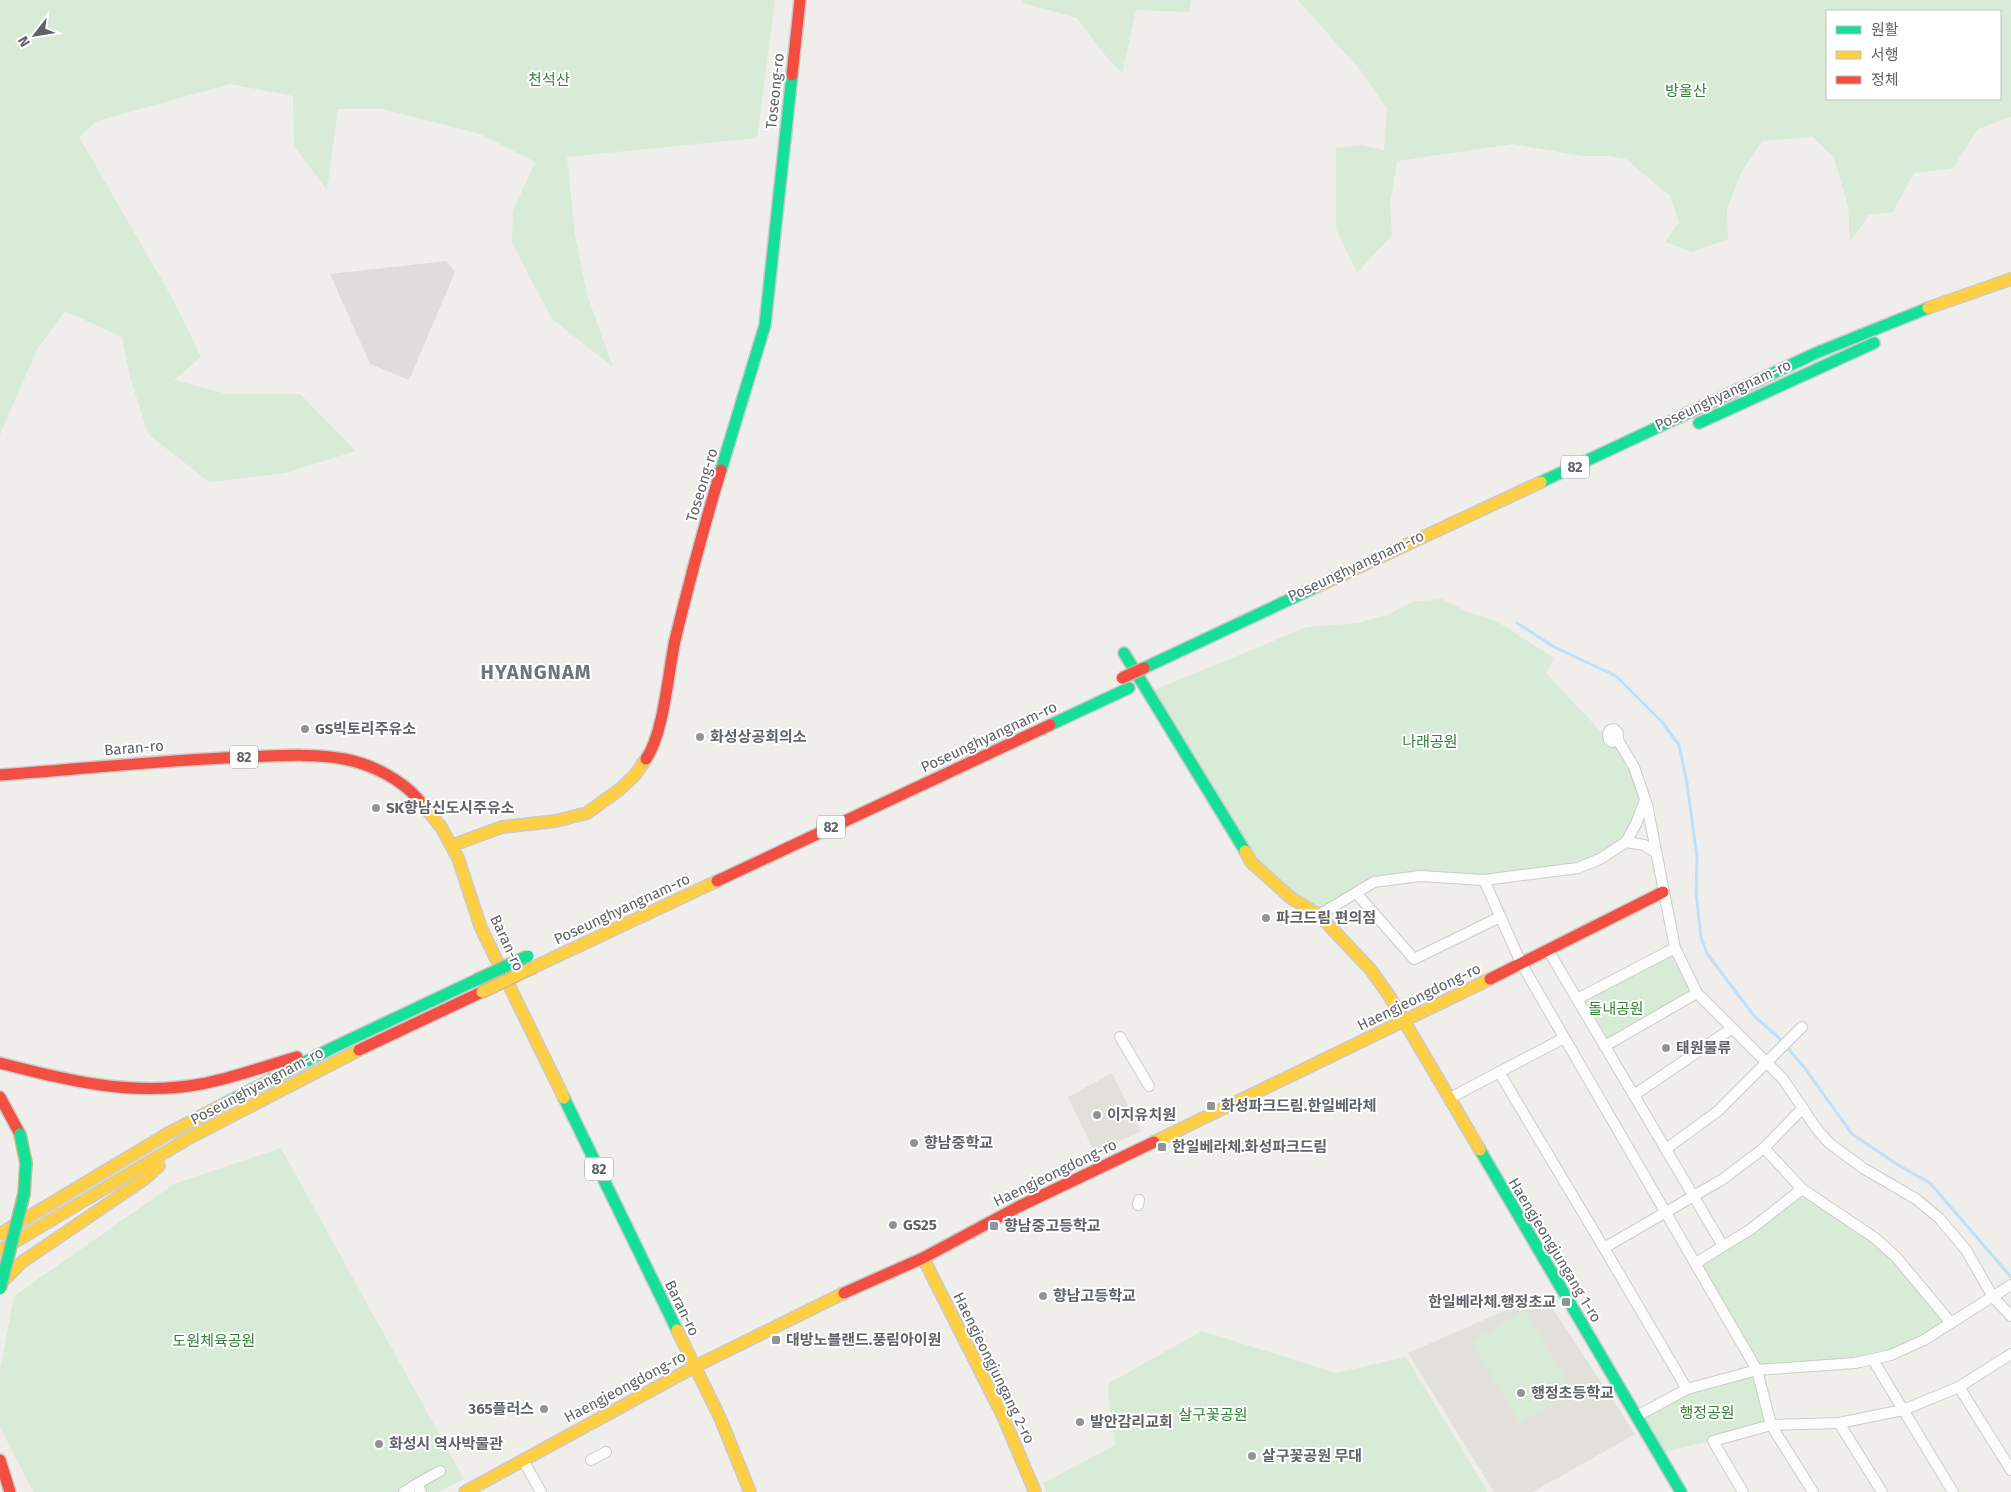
<svg xmlns="http://www.w3.org/2000/svg" width="2011" height="1492" font-family="'Fira Sans','Noto Sans KR',sans-serif">
	<style>
		.industrial { fill: #dfddda }
		.education { fill: #e2e0da }
		.green { fill: #d8ebd6; fill-rule: evenodd }
		.lines { fill: none; stroke-linecap: round; stroke-linejoin: round }
		.stream { stroke: #bfe0f9; stroke-width: 3 }
		.street-casing { stroke: #cbcccc; stroke-width: 12 }
		.fast-casing { stroke: #cacacb; stroke-width: 14 }
		.slow-casing { stroke: #cacacb; stroke-width: 14 }
		.jam-casing { stroke: #cacacb; stroke-width: 14 }
		.street { stroke: #fdfcfc; stroke-width: 10 }
		.fast { stroke: #16e098; stroke-width: 11 }
		.slow { stroke: #ffcf43; stroke-width: 11 }
		.jam { stroke: #f24e42; stroke-width: 11 }
		.fast-bridge-casing { stroke: #c8b996; stroke-width: 14; stroke-linecap: butt }
		.slow-bridge-casing { stroke: #c8b996; stroke-width: 14; stroke-linecap: butt }
		.jam-bridge-casing { stroke: #c8b996; stroke-width: 14; stroke-linecap: butt }
		.fast-bridge { stroke: #16e098; stroke-width: 11 }
		.slow-bridge { stroke: #ffcf43; stroke-width: 11 }
		.jam-bridge { stroke: #f24e42; stroke-width: 11 }
		.poi-dot { fill: #919496; stroke: #fff; stroke-width: 2 }
		.labels { text-anchor: middle; stroke-width: 4; stroke-linejoin: round; paint-order: stroke }
		.shield { fill: #fff; stroke: #8f9295; stroke-width: 1 }
		.shield-label { font-size: 14px; font-weight: bold; fill: #5f6368 }
		.park-label { font-size: 15px; fill: #348238; stroke: #fff }
		.street-label { font-size: 15px; fill: #5f6368; stroke: #fff }
		.poi-label { font-size: 15px; font-weight: bold; fill: #5f6368; stroke: #fff; text-anchor: start }
		.district-label { font-size: 20px; font-weight: bold; letter-spacing: 1px; fill: #70757a; stroke: #fff }
	</style>
	<rect width="100%" height="100%" fill="#efeeea"/>
	<polygon class="industrial" points="446,261 455,272 409,380 370,364 330,274"/>
	<g class="education">
		<polygon points="1112,1073 1141,1131 1095,1153 1068,1097"/>
		<polygon points="1543,1294 1635,1434 1533,1492 1494,1492 1408,1353"/>
	</g>
	<g class="green">
		<polygon points="0,0 775,0 757,138 567,157 575,235 587,295 613,367 552,319 512,243 513,211 535,162 480,134 383,109 338,109 327,190 294,146 293,96 230,84 97,121 79,137 171,296 201,357 174,380 227,394 300,394 356,451 285,473 209,482 148,434 130,377 122,337 65,311 37,349 0,435"/>
		<polygon points="1023,0 1191,0 1189,12 1136,10 1122,73 1105,55 1077,18 1023,3"/>
		<path d="M1298,0H2011V117L1978,129L1953,168L1914,173L1893,212L1869,215L1850,242L1848,206L1834,158L1813,137L1762,141L1741,173L1727,209L1728,239L1692,252L1665,242L1679,222L1670,196L1626,159L1610,156H1582L1513,144L1397,161L1390,204L1392,235L1357,273L1336,229V148L1361,145L1384,150L1387,109L1361,71ZM2000,11V99H1827V11Z"/>
		<polygon points="1442,599 1466,611 1498,622 1554,658 1546,673 1634,767 1645,799 1626,842 1578,868 1458,878 1374,882 1319,915 1268,878 1147,693 1307,627 1358,623 1387,615 1412,602"/>
		<polygon points="1675,948 1697,993 1605,1046 1577,999"/>
		<polygon points="281,1148 464,1479 438,1492 33,1492 0,1427 0,1371 14,1296 174,1184"/>
		<polygon points="1802,1189 1875,1238 1951,1323 1891,1355 1758,1370 1771,1425 1658,1454 1637,1416 1687,1389 1757,1370 1696,1263"/>
		<polygon points="1525,1310 1572,1391 1520,1423 1472,1342"/>
		<polygon points="1202,1331 1336,1373 1406,1357 1488,1492 1046,1492 1043,1483 1116,1445 1108,1395 1109,1383"/>
	</g>
	<g class="lines">
		<polyline class="stream" points="1517,623 1554,647 1616,676 1662,722 1679,745 1687,783 1697,858 1696,892 1701,938 1708,955 1755,1017 1777,1036 1804,1067 1852,1134 1898,1165 1930,1183 2011,1277"/>
		<defs>
			<g id="street">
				<polyline points="1618,740 1612,742 1609,740 1608,734 1610,730 1614,729 1618,733 1618,740 1634,767 1647,805 1675,948 1697,993 1783,1079 1816,1128 1829,1143 1863,1168 1916,1199 1939,1218 1966,1250 1993,1297 2011,1316"/>
				<polyline points="1626,842 1636,824 1645,800"/>
				<polyline points="1484,880 1521,963 1757,1370 1771,1425 1813,1492"/>
				<polyline points="1357,894 1414,959 1500,917"/>
				<polyline points="1319,915 1374,882 1420,876 1484,880 1578,868 1600,859 1626,842 1644,845 1655,852"/>
				<polyline points="1548,950 1723,1246"/>
				<polyline points="1577,999 1675,948"/>
				<polyline points="1120,1037 1149,1086"/>
				<polyline points="1605,1046 1697,993"/>
				<polyline points="1499,1072 1604,1248"/>
				<polyline points="1634,1095 1731,1029"/>
				<polyline points="1450,1098 1564,1038"/>
				<polyline points="1666,1149 1718,1111 1802,1027"/>
				<polyline points="1802,1189 1764,1148 1803,1108"/>
				<polyline points="1138,1205 1139,1200"/>
				<polyline points="1696,1263 1751,1229 1802,1189 1875,1238 1896,1257 1951,1323"/>
				<polyline points="1873,1360 1953,1492"/>
				<polyline points="1959,1387 2011,1470"/>
				<polyline points="1687,1389 1604,1248 1723,1179 1764,1148"/>
				<polyline points="1637,1416 1687,1389 1757,1370 1855,1363 1891,1355 1924,1340 2011,1285"/>
				<polyline points="1839,1423 1882,1492"/>
				<polyline points="523,1460 541,1492"/>
				<polyline points="591,1460 606,1452"/>
				<polyline points="417,1484 440,1471"/>
				<polyline points="404,1492 417,1484 421,1492"/>
				<polyline points="1743,1492 1713,1441 1771,1425 1839,1423 1903,1410 1959,1387 2011,1354"/>
			</g>
			<g id="fast">
				<polyline points="1699,423 1874,343"/>
				<polyline points="721,470 765,325 792,75"/>
				<polyline points="1541,482 1816,353 1928,308"/>
				<polyline points="1124,653 1245,851"/>
				<polyline points="1144,668 1316,587"/>
				<polyline points="1050,725 1129,688"/>
				<polyline points="564,1098 677,1330"/>
				<polyline points="224,1104 332,1048 476,980"/>
				<polyline points="1480,1150 1681,1492"/>
			</g>
			<g id="slow">
				<polyline points="1928,308 2011,279"/>
				<polyline points="1316,587 1541,482"/>
				<polyline points="419,800 441,827 458,858 481,928 564,1098"/>
				<polyline points="453,845 502,827 556,821 587,813 619,790 635,775 646,759"/>
				<polyline points="1245,851 1251,862 1291,898 1319,915 1371,970 1390,997 1480,1150"/>
				<polyline points="534,967 717,881"/>
				<polyline points="1154,1142 1490,979"/>
				<polyline points="0,1234 167,1134 224,1104"/>
				<polyline points="1,1250 189,1138 359,1050"/>
				<polyline points="923,1258 1003,1416 1035,1492"/>
				<polyline points="0,1284 22,1262 143,1180 159,1166"/>
				<polyline points="677,1330 721,1420 750,1492"/>
				<polyline points="465,1492 694,1367 844,1293"/>
			</g>
			<g id="jam">
				<polyline points="792,75 800,0"/>
				<path d="M646,759C664,733 668,673 675,640C689,583 704,526 721,470"/>
				<path d="M0,775C82,769 164,760 246,757C278,756 312,753 344,759C371,764 401,779 419,800"/>
				<polyline points="717,881 1050,725"/>
				<polyline points="1490,979 1663,892"/>
				<polyline points="359,1050 482,992"/>
				<path d="M0,1063C65,1080 133,1097 201,1084C233,1078 265,1066 297,1057"/>
				<polyline points="0,1097 20,1134"/>
				<polyline points="844,1293 923,1258 1018,1207 1154,1142"/>
				<polyline points="0,1460 10,1492"/>
			</g>
		</defs>
		<use href="#street" class="street-casing"/>
		<use href="#fast" class="fast-casing"/>
		<use href="#slow" class="slow-casing"/>
		<use href="#jam" class="jam-casing"/>
		<use href="#street" class="street"/>
		<use href="#fast" class="fast"/>
		<use href="#slow" class="slow"/>
		<use href="#jam" class="jam"/>
		<defs>
			<g id="fast-bridge">
				<polyline points="476,980 528,956"/>
				<polyline points="0,1289 24,1194 26,1163 20,1134"/>
			</g>
			<polyline id="slow-bridge" points="482,992 534,967"/>
			<polyline id="jam-bridge" points="1122,678 1144,668"/>
		</defs>
		<use href="#fast-bridge" class="fast-bridge-casing"/>
		<use href="#slow-bridge" class="slow-bridge-casing"/>
		<use href="#jam-bridge" class="jam-bridge-casing"/>
		<use href="#fast-bridge" class="fast-bridge"/>
		<use href="#slow-bridge" class="slow-bridge"/>
		<use href="#jam-bridge" class="jam-bridge"/>
	</g>
	<g class="poi-dot">
		<circle cx="305" cy="729" r="5"/>
		<circle cx="700" cy="737" r="5"/>
		<circle cx="376" cy="808" r="5"/>
		<circle cx="1266" cy="918" r="5"/>
		<circle cx="1666" cy="1048" r="5"/>
		<rect x="1206" y="1101" width="10" height="10" rx="2.5"/>
		<circle cx="1097" cy="1115" r="5"/>
		<circle cx="914" cy="1143" r="5"/>
		<rect x="1157" y="1142" width="10" height="10" rx="2.5"/>
		<circle cx="893" cy="1225" r="5"/>
		<rect x="989" y="1221" width="10" height="10" rx="2.5"/>
		<circle cx="1043" cy="1296" r="5"/>
		<rect x="1561" y="1297" width="10" height="10" rx="2.5"/>
		<rect x="771" y="1335" width="10" height="10" rx="2.5"/>
		<circle cx="1521" cy="1393" r="5"/>
		<circle cx="544" cy="1409" r="5"/>
		<circle cx="1080" cy="1422" r="5"/>
		<circle cx="379" cy="1444" r="5"/>
		<circle cx="1252" cy="1456" r="5"/>
	</g>
	<g class="labels">
		<g class="shield">
			<rect x="1561" y="455.5" width="28" height="23" rx="4"/>
			<rect x="230" y="745.5" width="28" height="23" rx="4"/>
			<rect x="817" y="815.5" width="28" height="23" rx="4"/>
			<rect x="585" y="1157.5" width="28" height="23" rx="4"/>
		</g>
		<g class="shield-label">
			<text x="1575" y="472">82</text>
			<text x="244" y="762">82</text>
			<text x="831" y="832">82</text>
			<text x="599" y="1174">82</text>
		</g>
		<g class="park-label">
			<text x="549" y="85">천석산</text>
			<text x="1686" y="96">방울산</text>
			<text x="1430" y="747">나래공원</text>
			<text x="1616" y="1014">돌내공원</text>
			<text x="214" y="1346">도원체육공원</text>
			<text x="1707" y="1418">행정공원</text>
			<text x="1213" y="1420">살구꽃공원</text>
		</g>
		<g class="street-label">
			<text transform="translate(775 91) rotate(-84)" y="5">Toseong-ro</text>
			<text transform="translate(1723 395) rotate(-25)" y="5">Poseunghyangnam-ro</text>
			<text transform="translate(702 485) rotate(-73)" y="5">Toseong-ro</text>
			<text transform="translate(1356 566) rotate(-25)" y="5">Poseunghyangnam-ro</text>
			<text transform="translate(989 737) rotate(-25)" y="5">Poseunghyangnam-ro</text>
			<text transform="translate(134 748) rotate(-5)" y="5">Baran-ro</text>
			<text transform="translate(622 909) rotate(-25)" y="5">Poseunghyangnam-ro</text>
			<text transform="translate(507 943) rotate(65)" y="5">Baran-ro</text>
			<text transform="translate(1419 997) rotate(-26)" y="5">Haengjeongdong-ro</text>
			<text transform="translate(257 1086) rotate(-28)" y="5">Poseunghyangnam-ro</text>
			<text transform="translate(1055 1173) rotate(-26)" y="5">Haengjeongdong-ro</text>
			<text transform="translate(1555 1250) rotate(59)" y="5">Haengjeongjungang 1-ro</text>
			<text transform="translate(682 1308) rotate(64)" y="5">Baran-ro</text>
			<text transform="translate(994 1368) rotate(64)" y="5">Haengjeongjungang 2-ro</text>
			<text transform="translate(625 1387) rotate(-28)" y="5">Haengjeongdong-ro</text>
		</g>
		<g class="poi-label">
			<text x="315" y="734">GS빅토리주유소</text>
			<text x="710" y="742">화성상공회의소</text>
			<text x="386" y="813">SK향남신도시주유소</text>
			<text x="1276" y="923">파크드림 편의점</text>
			<text x="1676" y="1053">태원물류</text>
			<text x="1221" y="1111">화성파크드림.한일베라체</text>
			<text x="1107" y="1120">이지유치원</text>
			<text x="924" y="1148">향남중학교</text>
			<text x="1172" y="1152">한일베라체.화성파크드림</text>
			<text x="903" y="1230">GS25</text>
			<text x="1004" y="1231">향남중고등학교</text>
			<text x="1053" y="1301">향남고등학교</text>
			<text x="1556" y="1307" text-anchor="end">한일베라체.행정초교</text>
			<text x="786" y="1345">대방노블랜드.풍림아이원</text>
			<text x="1531" y="1398">행정초등학교</text>
			<text x="534" y="1414" text-anchor="end">365플러스</text>
			<text x="1090" y="1427">발안감리교회</text>
			<text x="389" y="1449">화성시 역사박물관</text>
			<text x="1262" y="1461">살구꽃공원 무대</text>
		</g>
		<g class="district-label">
			<text x="536" y="679">HYANGNAM</text>
		</g>
	</g>
	<rect x="1826" y="10" width="175" height="90" fill="#ffffff" stroke="#bfc1c3"/>
	<rect x="1836" y="26" width="25" height="8" fill="#16e098" stroke="#bfc1c3"/>
	<text x="1871" y="35" font-size="15" fill="#5f6368">원활</text>
	<rect x="1836" y="51" width="25" height="8" fill="#ffcf43" stroke="#bfc1c3"/>
	<text x="1871" y="60" font-size="15" fill="#5f6368">서행</text>
	<rect x="1836" y="76" width="25" height="8" fill="#f24e42" stroke="#bfc1c3"/>
	<text x="1871" y="85" font-size="15" fill="#5f6368">정체</text>
	<g transform="translate(35 35) rotate(239)" stroke="#ffffff" stroke-width="4" paint-order="stroke">
	<path d="M0-4L9 19L0 12L-9 19Z" fill="#5f6368"/>
	<text y="-8" font-size="14" font-weight="bold" text-anchor="middle" fill="#5f6368">N</text>
	</g>
</svg>
